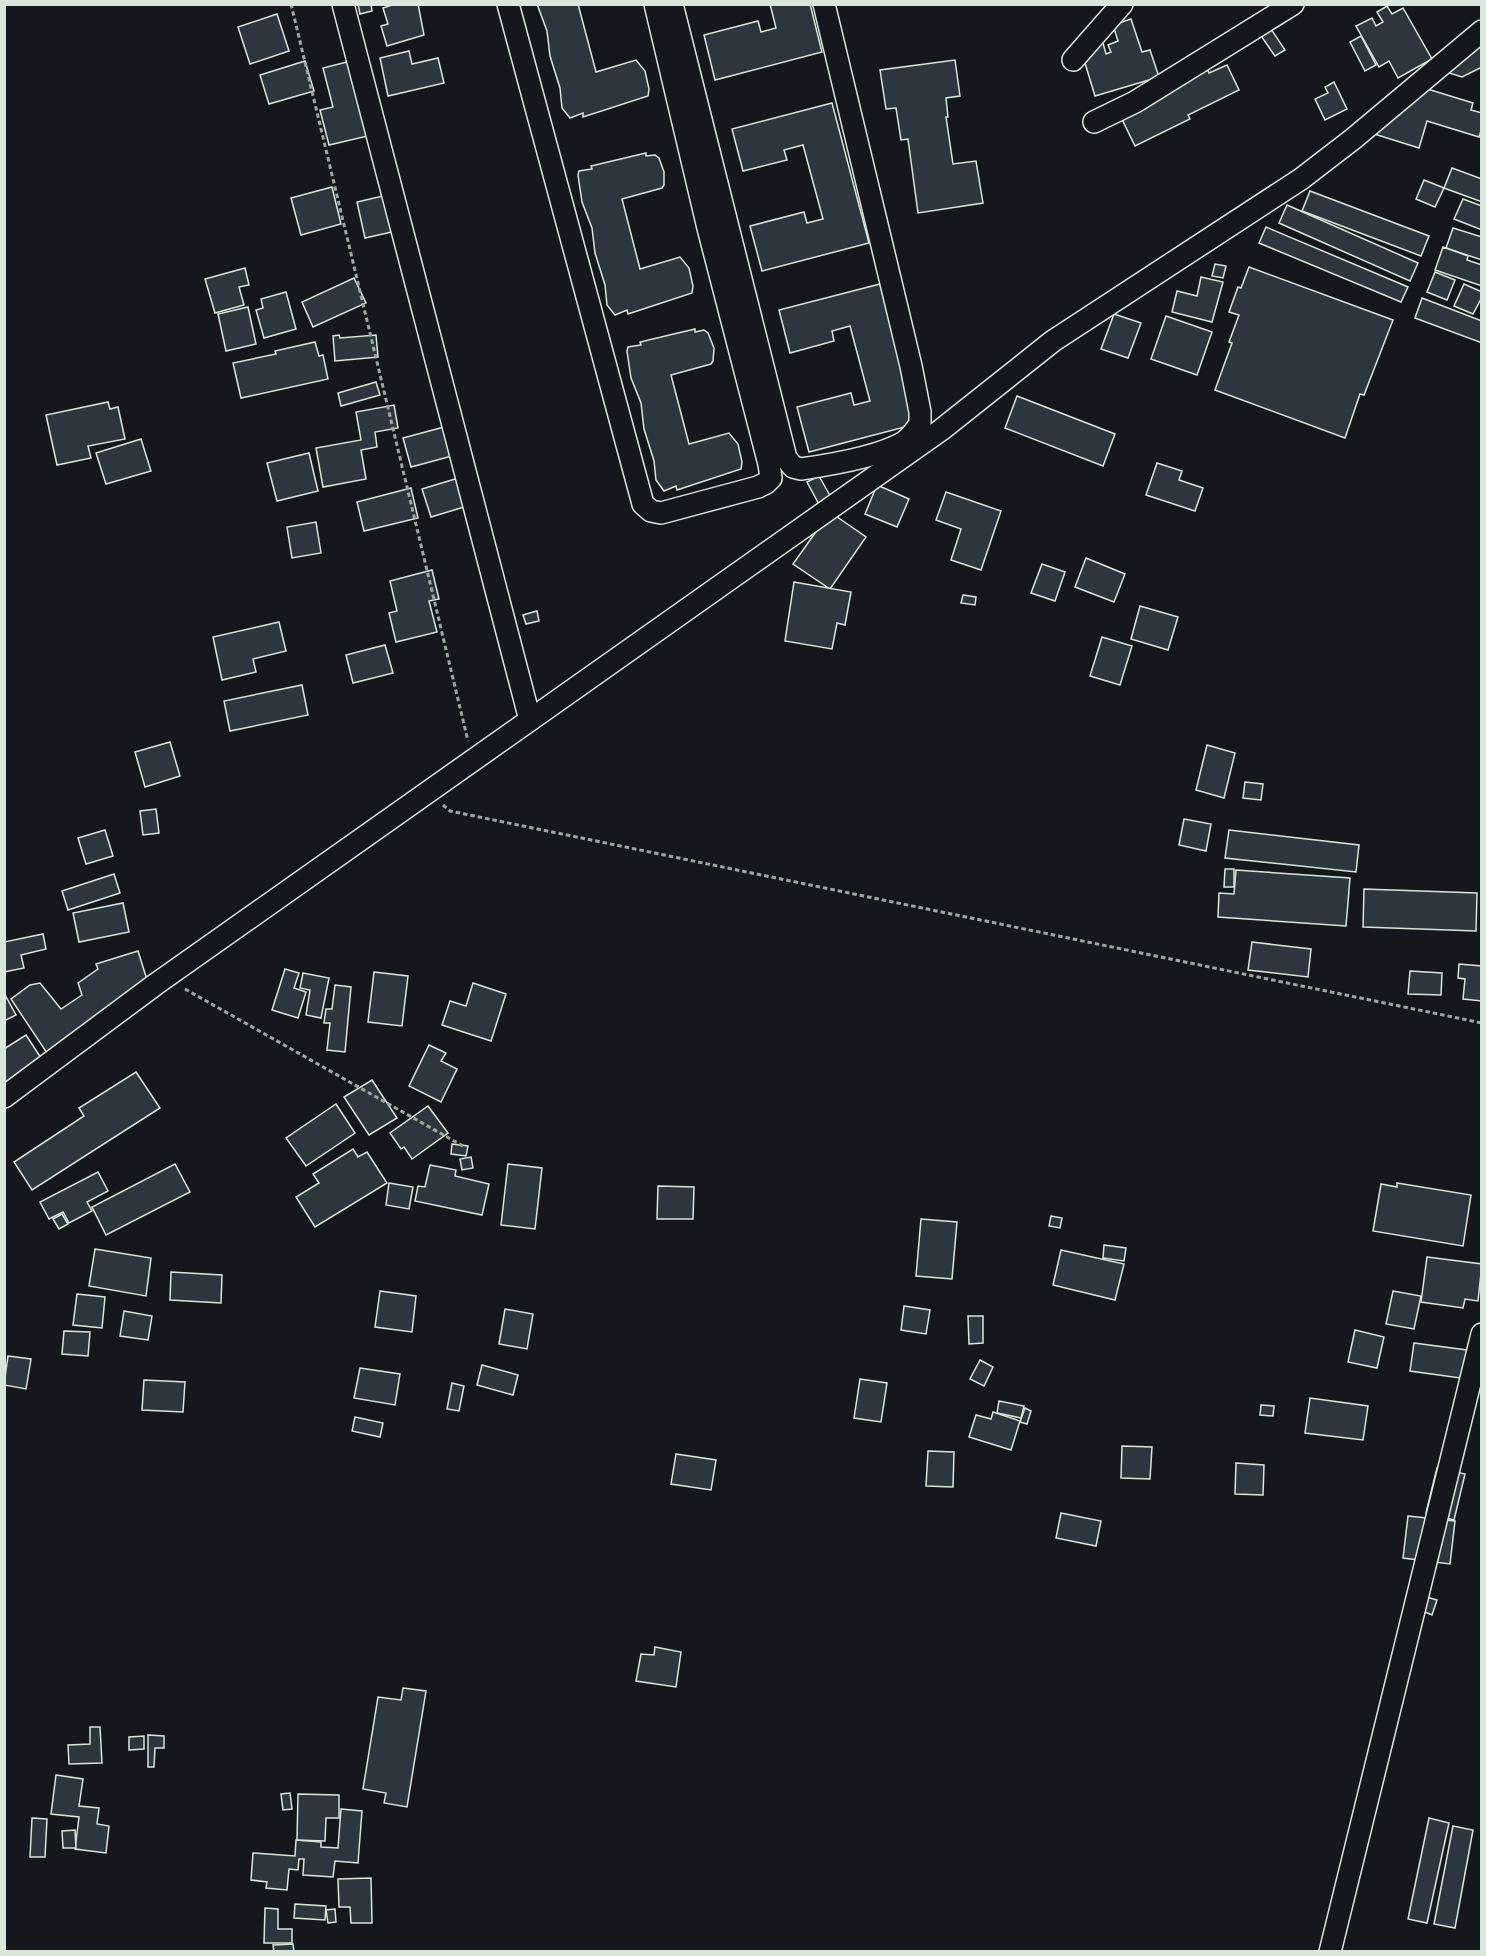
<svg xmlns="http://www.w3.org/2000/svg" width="1486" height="1956" font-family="'Varela Round',sans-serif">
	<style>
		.building { fill: #2c363c; stroke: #d8e6dc; stroke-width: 1.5 }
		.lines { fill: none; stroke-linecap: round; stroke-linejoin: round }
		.minor-casing { stroke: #d8e6dc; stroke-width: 24 }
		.path { stroke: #9da8a2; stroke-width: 3; stroke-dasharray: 4.5 3; stroke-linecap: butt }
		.minor { stroke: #14181c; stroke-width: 21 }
	</style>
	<rect width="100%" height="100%" fill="#14181c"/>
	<g class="building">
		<polygon points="358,4 371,4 372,11 360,14"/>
		<polygon points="395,4 418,4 424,35 387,46 381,26 388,24 383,8"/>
		<polygon points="578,4 596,72 636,60 645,71 649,89 648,96 583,117 583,113 570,118 562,108 560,88 550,56 547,31 537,4"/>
		<polygon points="770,4 810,4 822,52 715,80 704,35 758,21 761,32 776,28"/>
		<polygon points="1387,6 1392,14 1403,8 1432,59 1398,78 1389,61 1379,67 1356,26 1372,18 1376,26 1383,22 1377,12"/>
		<polygon points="277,14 289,51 250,64 238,27"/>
		<polygon points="1131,19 1142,52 1150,50 1159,77 1095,96 1081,50 1103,43 1106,54 1111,52 1108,45 1118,41 1113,25"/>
		<polygon points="1269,26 1285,50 1275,56 1259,33"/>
		<polygon points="1361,36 1376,65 1365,71 1350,42"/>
		<polygon points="1482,36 1482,67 1462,77 1443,71"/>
		<polygon points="409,51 412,64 438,58 444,83 388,96 380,58"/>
		<polygon points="367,57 372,135 329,145 320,110 333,107 323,68"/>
		<polygon points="955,60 960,96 946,98 948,117 946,117 953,164 976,161 983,203 918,213 908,139 901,140 896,108 886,109 880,70"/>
		<polygon points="305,61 314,91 269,104 260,75"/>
		<polygon points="1227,65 1239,90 1188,115 1190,119 1135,146 1117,109 1206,66 1209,73"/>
		<polygon points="1334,82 1347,109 1325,120 1315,99 1328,93 1325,87"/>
		<polygon points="1405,82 1473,103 1471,110 1482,113 1482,128 1479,137 1427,121 1419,148 1371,133 1395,115"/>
		<polygon points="832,103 869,243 762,271 750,226 804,212 807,223 823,219 803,145 784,150 787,160 743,171 732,129"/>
		<polygon points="646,153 646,156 655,155 659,158 664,172 664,185 662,188 622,199 640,269 680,257 689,268 693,286 692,293 628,314 627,310 615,315 607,305 605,285 595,253 592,228 582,202 578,175 579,171 592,169 591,166"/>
		<polygon points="1452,168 1482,179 1482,202 1444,188"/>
		<polygon points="1424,180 1444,188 1435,207 1416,199"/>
		<polygon points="332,187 341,224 301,235 291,198"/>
		<polygon points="1310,191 1429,236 1421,256 1302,211"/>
		<polygon points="396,193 405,229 365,238 357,202"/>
		<polygon points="1463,199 1482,206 1482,230 1454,219"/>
		<polygon points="1287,205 1418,263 1410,281 1279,223"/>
		<polygon points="1266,227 1408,287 1401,302 1259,243"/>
		<polygon points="1453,228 1482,237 1482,260 1446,248"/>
		<polygon points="1443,247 1468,256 1467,260 1482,265 1482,286 1435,270"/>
		<polygon points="1215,264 1226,266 1223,278 1212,276"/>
		<polygon points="1249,267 1393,320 1364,395 1360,394 1345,438 1215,390 1232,343 1229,342 1239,315 1229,312 1238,287 1241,288"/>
		<polygon points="245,268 249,285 239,287 244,305 215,313 205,279"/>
		<polygon points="1435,272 1455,280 1447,300 1427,292"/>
		<polygon points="1201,277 1223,282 1212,322 1172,312 1177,291 1197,296"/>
		<polygon points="354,278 366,303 313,327 302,302"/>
		<polygon points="880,284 916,424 809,452 797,407 851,393 854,405 870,401 850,326 832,331 834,341 790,353 779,310"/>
		<polygon points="1464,284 1482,292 1482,297 1473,314 1454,306"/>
		<polygon points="286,292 296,329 264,338 256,310 263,308 261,299"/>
		<polygon points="1422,298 1482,321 1482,343 1415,318"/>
		<polygon points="248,307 256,344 226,351 218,314"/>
		<polygon points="1114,314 1141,323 1128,358 1101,349"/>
		<polygon points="1166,316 1212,332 1197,375 1151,359"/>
		<polygon points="695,329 695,332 704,330 708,333 714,348 713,361 711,364 671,375 689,444 729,433 738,444 742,462 741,469 677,490 676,486 664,491 656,480 654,461 644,429 641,403 631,378 627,351 628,347 641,345 640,342"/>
		<polygon points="339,335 340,338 376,335 378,357 335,361 333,336"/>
		<polygon points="315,342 319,356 323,355 328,379 241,398 233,363 276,354 275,351"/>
		<polygon points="376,382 380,395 341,406 338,393"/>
		<polygon points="1017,396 1115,434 1103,466 1005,428"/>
		<polygon points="108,402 110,409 118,407 125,439 88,446 91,458 57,465 46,415"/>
		<polygon points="394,405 398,428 375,432 377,447 361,450 366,479 323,487 316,448 361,440 356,412"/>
		<polygon points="444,427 452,456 411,467 403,438"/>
		<polygon points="141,439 151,471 106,484 96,453"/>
		<polygon points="309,453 318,491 277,501 267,463"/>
		<polygon points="1157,463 1182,471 1179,480 1203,488 1195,511 1146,495"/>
		<polygon points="465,476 474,504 431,517 422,489"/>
		<polygon points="819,476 833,501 821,508 807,482"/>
		<polygon points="877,485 909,499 897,527 865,514"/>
		<polygon points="411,488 418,518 364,531 357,502"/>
		<polygon points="946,492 1001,511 981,570 951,560 961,529 936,520"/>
		<polygon points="830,512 866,537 830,589 793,564"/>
		<polygon points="316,522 321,553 292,558 287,527"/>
		<polygon points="1086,558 1125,574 1114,602 1075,587"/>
		<polygon points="1042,564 1065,572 1055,601 1031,593"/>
		<polygon points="432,570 439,599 429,601 437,632 396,642 389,613 397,611 390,581"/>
		<polygon points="794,582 851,592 845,625 837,623 832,649 785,641"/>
		<polygon points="963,595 976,597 975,605 961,603"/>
		<polygon points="1140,606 1178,617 1168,650 1131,639"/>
		<polygon points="537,611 539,621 526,624 523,615"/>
		<polygon points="279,622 286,651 253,659 256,672 222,680 213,637"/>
		<polygon points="1102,637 1132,646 1120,685 1090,676"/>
		<polygon points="385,645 393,673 353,683 346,655"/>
		<polygon points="302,685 308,715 230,731 224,701"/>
		<polygon points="170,742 180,776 145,787 135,752"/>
		<polygon points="1207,745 1235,753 1224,798 1196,790"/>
		<polygon points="1245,782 1263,784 1261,800 1243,798"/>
		<polygon points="156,809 159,833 143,835 140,811"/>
		<polygon points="1184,819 1211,824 1206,851 1179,845"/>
		<polygon points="105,830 113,856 86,864 78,838"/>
		<polygon points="1229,830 1359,845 1356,872 1225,858"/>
		<polygon points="1225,869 1234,869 1234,887 1224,887"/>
		<polygon points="1236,870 1350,878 1346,926 1218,917 1219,893 1234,894"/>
		<polygon points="114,874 120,893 68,910 62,891"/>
		<polygon points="1364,889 1477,893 1476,931 1363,927"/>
		<polygon points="123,903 129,932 79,942 73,913"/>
		<polygon points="43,934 46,949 21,955 24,968 4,972 4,942"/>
		<polygon points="1252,942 1311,949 1308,977 1248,970"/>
		<polygon points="138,951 148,983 49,1056 11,999 30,985 40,983 61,1009 82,995 78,983 98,969 96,964"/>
		<polygon points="1459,964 1482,966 1482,1001 1463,999 1465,979 1458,978"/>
		<polygon points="285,969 299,973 294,988 306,992 298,1018 272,1010"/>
		<polygon points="1410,971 1442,973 1441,995 1408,994"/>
		<polygon points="374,972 408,976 402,1026 368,1022"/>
		<polygon points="303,973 329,978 321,1018 306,1015 310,990 300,988"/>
		<polygon points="473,983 506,994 491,1041 442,1025 450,1001 466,1006"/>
		<polygon points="335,985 351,987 345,1052 327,1050 330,1023 324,1023 326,1009 332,1009"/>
		<polygon points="4,993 16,1015 4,1021"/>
		<polygon points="26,1035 43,1061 8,1085 4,1079 4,1049"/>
		<polygon points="429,1045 446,1053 441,1061 457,1069 441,1102 409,1086"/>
		<polygon points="136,1072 160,1108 32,1190 14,1162 84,1116 79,1108"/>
		<polygon points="372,1080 397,1118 369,1135 344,1097"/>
		<polygon points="336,1104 355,1133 306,1166 286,1138"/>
		<polygon points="428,1106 448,1133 412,1159 404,1147 401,1149 390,1133"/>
		<polygon points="452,1144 468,1146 466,1156 451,1154"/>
		<polygon points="353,1149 358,1157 367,1152 387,1183 315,1227 296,1197 319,1183 313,1174"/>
		<polygon points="471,1157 473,1168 462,1170 460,1159"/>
		<polygon points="175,1164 190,1192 106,1235 92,1207"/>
		<polygon points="508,1164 542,1168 535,1229 501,1225"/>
		<polygon points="430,1165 456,1170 455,1176 489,1184 482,1215 415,1201 418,1186 425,1187"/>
		<polygon points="98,1172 108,1191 87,1202 92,1211 69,1223 63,1212 49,1219 40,1202"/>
		<polygon points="389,1183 413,1187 409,1209 386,1205"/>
		<polygon points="1397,1183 1471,1195 1463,1246 1373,1231 1381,1184 1397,1187"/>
		<polygon points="658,1186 694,1187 693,1219 657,1219"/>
		<polygon points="62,1214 68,1224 59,1229 53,1219"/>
		<polygon points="1051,1216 1062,1218 1060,1228 1049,1226"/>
		<polygon points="921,1219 957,1222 952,1279 916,1276"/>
		<polygon points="1104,1245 1126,1248 1124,1261 1103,1258"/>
		<polygon points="95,1249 151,1258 146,1296 89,1286"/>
		<polygon points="1061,1250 1124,1264 1115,1300 1053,1285"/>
		<polygon points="1427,1257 1482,1264 1478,1301 1465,1299 1463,1308 1421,1302"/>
		<polygon points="171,1272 222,1275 221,1303 170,1300"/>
		<polygon points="380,1291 416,1296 412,1332 375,1327"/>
		<polygon points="1393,1291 1421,1296 1414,1329 1386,1324"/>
		<polygon points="77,1294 105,1297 102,1328 73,1325"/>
		<polygon points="904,1306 930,1310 926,1334 901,1330"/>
		<polygon points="505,1309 533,1314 527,1349 499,1344"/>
		<polygon points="124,1311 152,1316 148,1340 120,1336"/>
		<polygon points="968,1316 983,1316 983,1343 969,1344"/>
		<polygon points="1355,1330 1384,1337 1377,1368 1348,1362"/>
		<polygon points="64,1331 90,1332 88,1356 62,1354"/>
		<polygon points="1414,1343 1482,1352 1482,1381 1410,1371"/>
		<polygon points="8,1356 31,1359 26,1389 4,1385"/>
		<polygon points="980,1360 993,1367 984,1386 970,1379"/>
		<polygon points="482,1365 518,1375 513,1395 477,1385"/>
		<polygon points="360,1368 400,1374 395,1405 354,1398"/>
		<polygon points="860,1379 887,1383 881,1422 854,1418"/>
		<polygon points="144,1380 185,1382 183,1412 142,1410"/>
		<polygon points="452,1383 464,1386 459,1411 447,1409"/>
		<polygon points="1310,1398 1368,1406 1363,1440 1305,1433"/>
		<polygon points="999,1401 1024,1406 1021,1418 997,1413"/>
		<polygon points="1261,1405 1274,1406 1273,1416 1260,1415"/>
		<polygon points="1025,1408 1031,1411 1027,1424 1020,1422"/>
		<polygon points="993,1412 1020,1421 1011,1450 969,1437 976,1415 991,1419"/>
		<polygon points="355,1417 383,1423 380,1437 352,1431"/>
		<polygon points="1122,1446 1152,1447 1150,1479 1121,1478"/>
		<polygon points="928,1451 954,1452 953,1487 926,1486"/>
		<polygon points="676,1454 716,1460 711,1490 671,1484"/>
		<polygon points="1236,1463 1264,1465 1263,1495 1235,1494"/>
		<polygon points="1437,1468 1465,1474 1454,1520 1426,1513"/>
		<polygon points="1061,1513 1101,1521 1096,1546 1056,1538"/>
		<polygon points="1408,1516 1455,1521 1450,1564 1403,1558"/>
		<polygon points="1420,1595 1437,1600 1432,1615 1425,1612 1419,1632"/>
		<polygon points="655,1647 681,1652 676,1687 636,1681 641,1654 654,1655"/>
		<polygon points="403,1688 426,1691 407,1807 384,1803 386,1793 363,1789 378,1697 401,1700"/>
		<polygon points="90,1727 100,1727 102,1763 69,1764 68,1745 90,1744"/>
		<polygon points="148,1735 164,1736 164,1748 155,1748 154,1767 148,1767"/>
		<polygon points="144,1736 144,1749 129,1750 129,1737"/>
		<polygon points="56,1775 83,1779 79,1806 99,1808 97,1824 109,1826 106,1853 75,1849 79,1817 51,1814"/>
		<polygon points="290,1793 292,1809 283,1810 281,1794"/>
		<polygon points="298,1794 339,1795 339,1818 326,1818 325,1841 297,1840"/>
		<polygon points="341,1809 362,1811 358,1863 335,1861 333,1877 303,1875 304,1859 299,1859 298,1870 289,1869 287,1890 266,1888 267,1882 251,1880 253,1853 295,1856 296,1840 321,1842 321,1847 338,1848"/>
		<polygon points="32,1818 47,1819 45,1857 30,1857"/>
		<polygon points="1429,1818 1449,1823 1427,1923 1408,1919"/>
		<polygon points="1453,1826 1473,1830 1455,1928 1434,1924"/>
		<polygon points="75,1830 76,1848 63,1848 62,1831"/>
		<polygon points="371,1878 372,1923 351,1923 350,1907 339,1907 338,1879"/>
		<polygon points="295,1904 326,1906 325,1920 294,1918"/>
		<polygon points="265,1908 278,1909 278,1929 292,1929 292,1943 264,1943"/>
		<polygon points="335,1909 336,1922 328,1923 326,1910"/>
		<polygon points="293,1944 294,1952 274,1952 273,1945"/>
	</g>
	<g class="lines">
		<defs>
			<g id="minor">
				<polyline points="343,4 530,720"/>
				<polyline points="508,4 643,504 651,511 661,513 758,487 766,483 771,478 769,464 708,228 655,4"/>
				<path d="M672,4L786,458L793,467L801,469C829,465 880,456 904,442C910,438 915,431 920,424V412L911,366L824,4"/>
				<polyline points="1073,60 1122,4"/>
				<polyline points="1094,122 1135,102 1293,4"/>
				<polyline points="4,1097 156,984 941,430 1053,341 1301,179 1353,139 1482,31"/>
				<polyline points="1330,1952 1482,1334"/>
			</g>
		</defs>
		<use href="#minor" class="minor-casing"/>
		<g class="path">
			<polyline points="291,4 468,741"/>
			<polyline points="443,805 450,811 1482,1023"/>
			<polyline points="185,989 463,1146"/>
		</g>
		<use href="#minor" class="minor"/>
	</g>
	<rect width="1486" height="1956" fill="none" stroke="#d8e6dc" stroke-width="12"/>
</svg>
